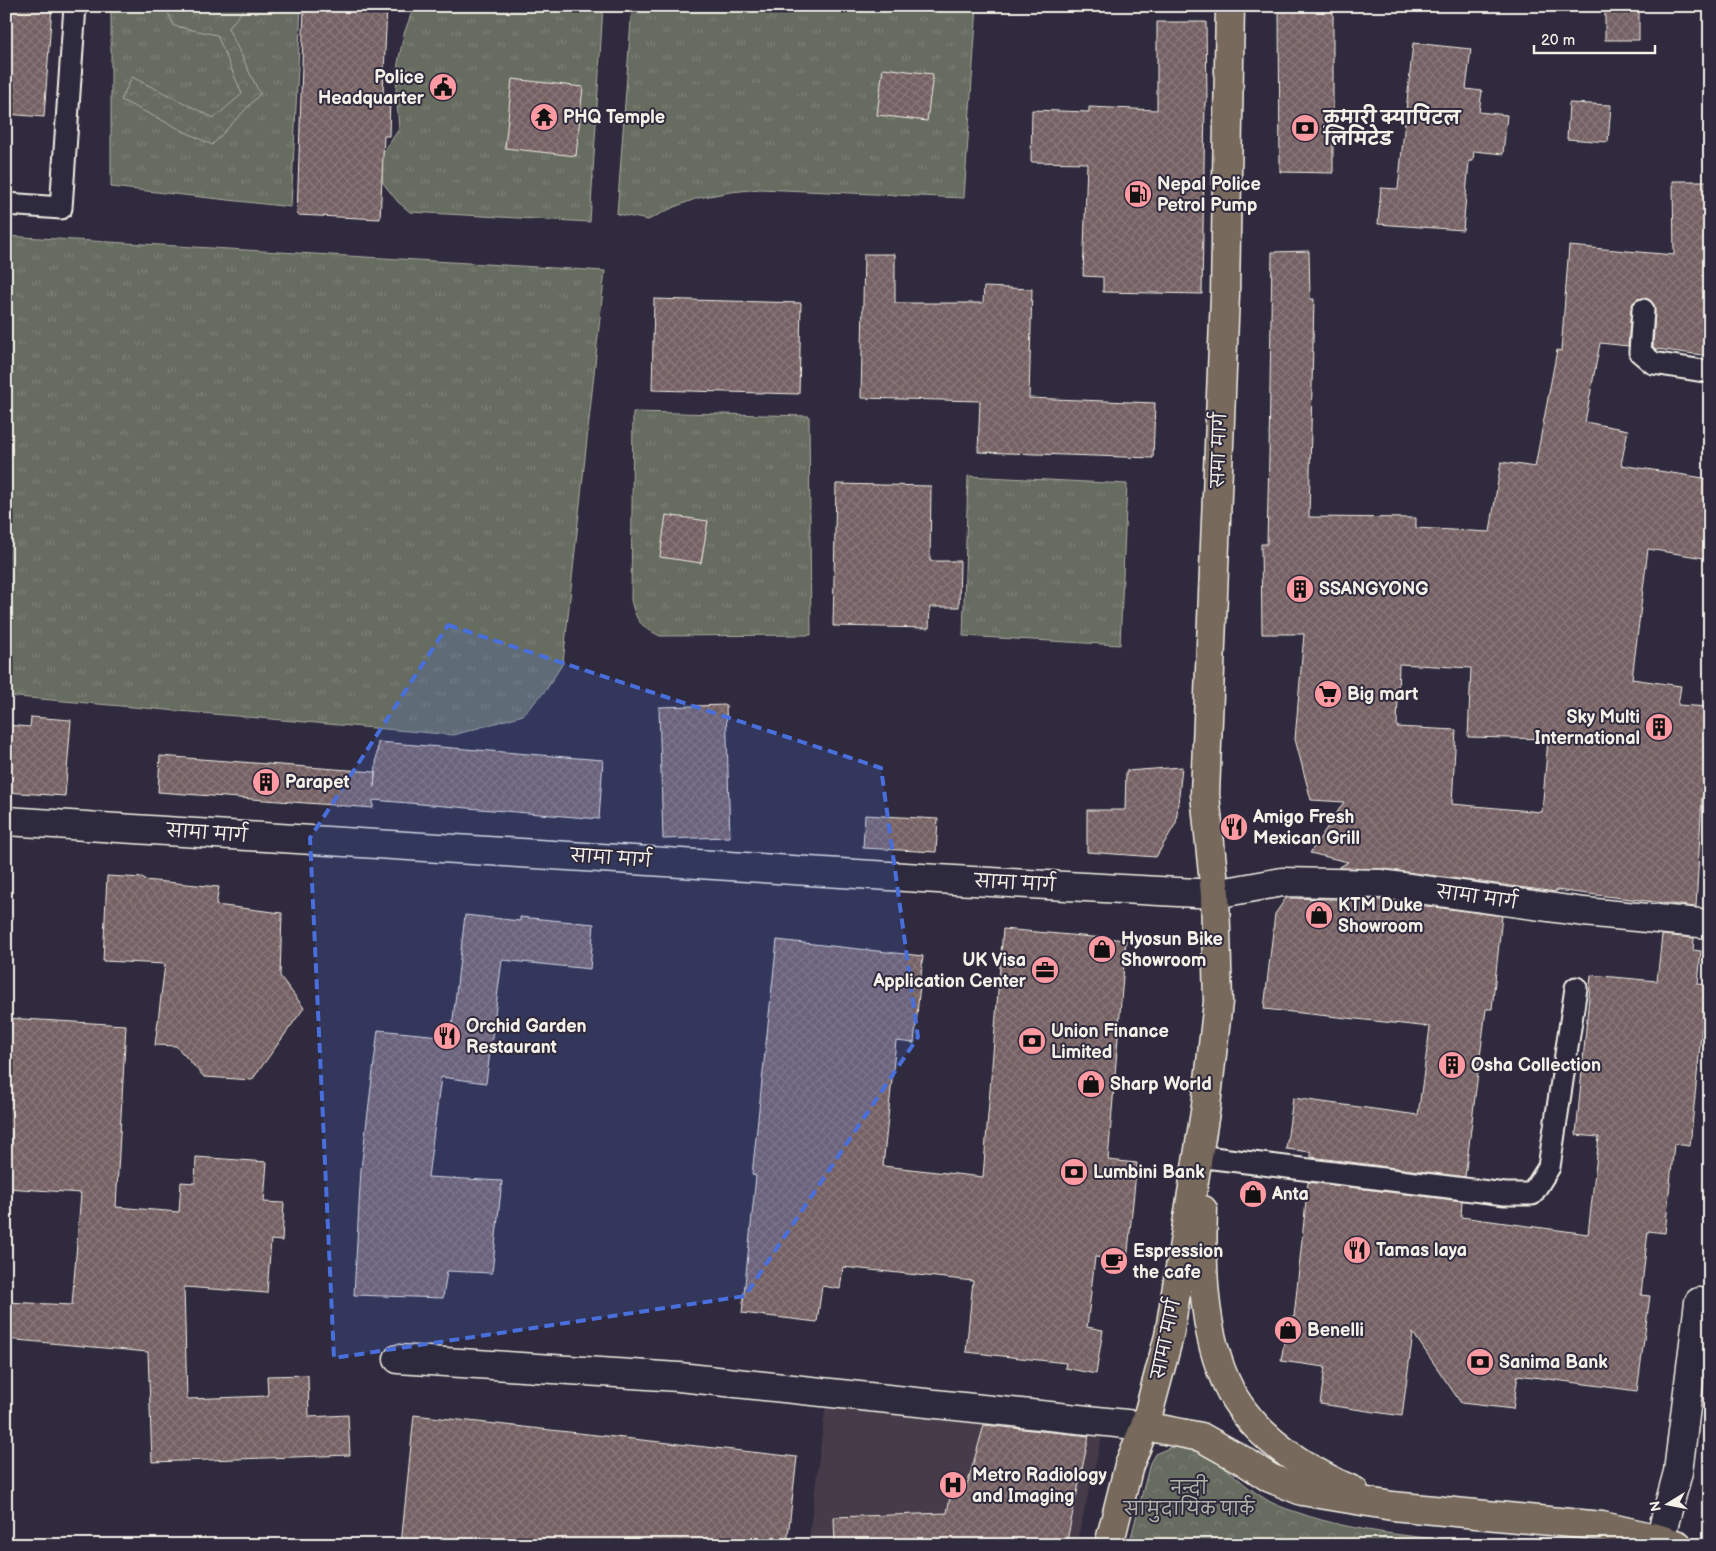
<svg xmlns="http://www.w3.org/2000/svg" width="1716" height="1551" font-family="'Balsamiq Sans','Playpen Sans Deva',sans-serif">
	<style>
		.built { fill: #443a48 }
		.grass { fill: url(#grass-tufts); stroke: #adaea4 }
		.forest { fill: url(#forest-crowns); stroke: #adaea4 }
		.building { fill: url(#building-cross-hatch); stroke: #f4f1e8; fill-rule: evenodd }
		.lines { fill: none; stroke-linecap: round; stroke-linejoin: round }
		.service-casing { stroke: #f4f1e8; stroke-width: 25 }
		.minor-casing { stroke: #f4f1e8; stroke-width: 31 }
		.secondary-casing { stroke: #f4f1e8; stroke-width: 31 }
		.primary-casing { stroke: #f4f1e8; stroke-width: 31 }
		.service { stroke: #2f2a3d; stroke-width: 21 }
		.minor { stroke: #2f2a3d; stroke-width: 28 }
		.secondary { stroke: #2f2a3d; stroke-width: 28 }
		.primary { stroke: #77695c; stroke-width: 28 }
		.marked { fill: #486fdb; fill-opacity: 0.2; stroke: #486fdb; stroke-width: 4; stroke-dasharray: 10 6; stroke-linejoin: round }
		.labels { text-anchor: middle; stroke-width: 4; stroke-linejoin: round; paint-order: stroke }
		.poi-label { font-size: 18px; font-weight: bold; fill: #f4f1e8; stroke: #2f2a3d; text-anchor: start }
		.street-label { font-size: 18px; fill: #f4f1e8; stroke: #2f2a3d }
		.park-label { font-size: 18px; fill: #b4b5aa; stroke: #2f2a3d }
	</style>
	<defs>
		<pattern id="grass-tufts" width="24" height="20" patternUnits="userSpaceOnUse" patternTransform="scale(1.25)"><rect width="24" height="20" fill="#666c5f"/><path d="M3 7l-1-3M5 7V3M7 7l1-3M15 17l-1-3M17 17v-4M19 17l1-3" fill="none" stroke="#7c8176"/></pattern>
		<pattern id="forest-crowns" width="20" height="18" patternUnits="userSpaceOnUse" patternTransform="scale(1.25)"><rect width="20" height="18" fill="#666c5f"/><path d="M2 6a3 3 0 1 1 6 0M12 15a3 3 0 1 1 6 0" fill="none" stroke="#7c8176"/></pattern>
		<pattern id="building-cross-hatch" width="8" height="8" patternUnits="userSpaceOnUse" patternTransform="scale(1.25)"><rect width="8" height="8" fill="#756163"/><path d="M0 0l8 8M0 8l8-8" fill="none" stroke="#897879"/></pattern>
	</defs>
	<rect width="100%" height="100%" fill="#2f2a3d"/>
	<filter id="ink" filterUnits="userSpaceOnUse"><feTurbulence type="fractalNoise" baseFrequency=".02" numOctaves="2"/><feDisplacementMap in="SourceGraphic" scale="10" xChannelSelector="R" yChannelSelector="G"/><feConvolveMatrix kernelMatrix="1 2 1 2 8 2 1 2 1" color-interpolation-filters="sRGB"/></filter>
	<g filter="url(#ink)">
		<polygon class="built" points="826,1401 1105,1425 1076,1545 808,1545"/>
		<g class="grass">
			<polygon points="111,6 301,6 291,207 111,187"/>
			<polygon points="414,6 603,6 590,222 410,212 398,202 383,183 381,156 399,129 396,90 398,63 404,34"/>
			<polygon points="632,6 977,6 964,198 760,189 731,192 698,198 674,207 648,220 617,214"/>
			<polygon points="6,236 605,271 563,663 546,690 523,715 454,735 6,696"/>
			<path d="M633,412L809,416L811,635L660,636C640,626 636,621 631,600Z"/>
			<polygon points="968,476 1127,484 1120,645 963,636"/>
		</g>
		<g class="forest">
			<polygon points="165,6 247,6 228,28 260,94 212,145 121,100 132,77 214,118 242,94 217,35 174,26"/>
			<path d="M1174,1446C1211,1446 1235,1481 1264,1498C1274,1505 1287,1509 1299,1513C1359,1534 1426,1537 1489,1545H1129L1150,1463L1155,1454Z"/>
		</g>
		<g class="building">
			<polygon points="6,6 52,6 44,117 6,114"/>
			<polygon points="304,6 387,6 383,94 390,94 389,136 384,136 380,219 297,215"/>
			<polygon points="1279,6 1333,6 1333,173 1280,172"/>
			<polygon points="1605,6 1639,7 1639,40 1605,40"/>
			<polygon points="1157,22 1206,22 1207,102 1205,102 1202,294 1103,292 1103,277 1083,276 1087,163 1031,162 1032,110 1089,112 1089,107 1157,110"/>
			<polygon points="1413,43 1471,49 1466,89 1482,91 1479,112 1507,115 1503,154 1474,151 1473,161 1469,161 1463,230 1378,224 1381,188 1398,189"/>
			<polygon points="883,68 933,74 927,121 877,115"/>
			<polygon points="512,79 583,87 576,156 505,148"/>
			<polygon points="1569,103 1611,105 1608,142 1567,139"/>
			<path d="M1673,181H1710V356L1656,349L1653,347L1655,311L1654,305L1650,300L1644,298L1637,299L1633,303L1631,309L1628,346L1600,343L1585,422L1628,430L1621,465L1710,479V559L1648,549L1632,679L1681,686L1678,705L1710,707V798L1702,797L1696,907L1556,890V892L1384,869L1338,868L1348,862L1310,853L1344,802L1311,800L1295,739L1304,634H1262L1261,544H1267L1269,454L1272,252L1309,251L1310,299H1314L1309,517L1416,518V528L1490,532L1501,462L1535,467L1557,350L1561,351L1569,246L1674,255ZM1399,664L1471,668L1468,737L1548,739L1542,812L1452,804L1456,730L1397,727Z"/>
			<polygon points="864,254 895,254 895,303 983,303 984,287 1032,289 1029,398 1155,403 1153,458 978,452 980,401 861,398"/>
			<polygon points="654,299 801,303 799,394 652,390"/>
			<polygon points="836,484 931,486 930,561 960,561 959,607 930,607 929,628 833,626"/>
			<polygon points="666,515 708,521 701,563 660,557"/>
			<polygon points="726,705 730,837 663,839 659,707"/>
			<polygon points="31,717 71,720 65,796 6,792 6,725 30,727"/>
			<polygon points="378,742 603,760 599,819 373,800 373,808 158,792 160,756 375,772 374,788"/>
			<polygon points="1182,767 1176,823 1156,857 1087,852 1087,810 1125,810 1126,771"/>
			<polygon points="865,815 938,819 936,852 863,848"/>
			<polygon points="107,876 144,878 144,880 219,887 216,905 282,913 280,976 304,1008 252,1080 204,1077 176,1046 155,1045 165,964 103,961"/>
			<polygon points="1286,898 1381,900 1502,916 1492,1009 1486,1009 1465,1177 1311,1157 1311,1152 1286,1149 1293,1098 1418,1115 1430,1027 1264,1009 1275,914"/>
			<polygon points="465,915 520,921 520,917 594,924 590,969 502,960 486,1083 441,1077 428,1177 502,1181 492,1273 447,1271 443,1298 354,1295 361,1169 378,1030 451,1037"/>
			<polygon points="1003,929 1126,940 1108,1160 1137,1163 1127,1261 1095,1257 1087,1327 1103,1330 1096,1374 1065,1368 1066,1363 966,1352 973,1281 843,1267 840,1289 822,1286 817,1322 742,1313 756,1176 752,1175 777,940 923,956 914,1043 896,1041 883,1166 983,1177"/>
			<polygon points="1662,935 1694,938 1693,950 1701,951 1698,984 1706,985 1690,1146 1674,1144 1665,1233 1648,1231 1641,1295 1650,1296 1637,1391 1518,1375 1513,1409 1461,1403 1413,1333 1402,1416 1320,1404 1325,1367 1281,1361 1288,1317 1294,1317 1308,1182 1462,1201 1461,1217 1588,1234 1599,1137 1576,1135 1591,975 1657,981"/>
			<polygon points="6,1018 126,1025 116,1207 179,1212 181,1182 195,1183 196,1157 267,1162 264,1202 284,1203 282,1241 271,1240 267,1293 184,1287 187,1399 268,1396 267,1376 308,1375 309,1417 348,1415 350,1455 152,1462 148,1352 6,1339 6,1302 72,1305 81,1193 6,1188"/>
			<polygon points="414,1415 797,1457 787,1545 401,1545"/>
			<polygon points="984,1425 1089,1436 1066,1545 835,1545 834,1517 947,1513 952,1486 966,1489"/>
		</g>
		<g class="lines">
			<defs>
				<g id="service">
					<polyline points="6,204 61,208 75,6"/>
					<polyline points="1643,310 1640,352 1653,363 1710,372"/>
					<polyline points="1205,1157 1505,1194 1532,1194 1549,1167 1576,988"/>
				</g>
				<g id="minor">
					<polyline points="398,1359 679,1377 1145,1426"/>
					<polyline points="1660,1539 1678,1472 1699,1302"/>
				</g>
				<polyline id="secondary" points="6,821 954,880 1215,894 1282,882 1382,884 1584,912 1710,924"/>
				<g id="primary">
					<path d="M1203,1210C1201,1270 1203,1346 1235,1399C1261,1441 1309,1471 1354,1491"/>
					<polyline points="1145,1426 1201,1437 1244,1461 1270,1478 1302,1491 1392,1506 1602,1526 1660,1539 1678,1545"/>
					<polyline points="1109,1545 1129,1465 1145,1426 1169,1336 1206,1106 1218,1002 1215,894 1205,794 1225,295 1230,6"/>
				</g>
			</defs>
			<use href="#service" class="service-casing"/>
			<use href="#minor" class="minor-casing"/>
			<use href="#secondary" class="secondary-casing"/>
			<use href="#primary" class="primary-casing"/>
			<use href="#service" class="service"/>
			<use href="#minor" class="minor"/>
			<use href="#secondary" class="secondary"/>
			<use href="#primary" class="primary"/>
		</g>
	</g>
	<path class="marked" d="M448,625L881,768L918,1037L745,1296L334,1358L310,838Z"/>
	<defs>
		<symbol id="civic-disc" viewBox="-11 -11 22 22"><circle r="9.5" fill="#ff9aa2" stroke="#2f2a3d"/><path d="M-.6-6.5H3V-4.5H.6V-3L4-1V1h2V6H-6V1h2V-1L-.6-3ZM-1.2 2.5V6h2.4V2.5Z" fill="#111"/></symbol>
		<symbol id="temple-disc" viewBox="-11 -11 22 22"><circle r="9.5" fill="#ff9aa2" stroke="#2f2a3d"/><path d="M0-6L5-2H3V0L6.5 2.5H4V6H1.5V3h-3V6H-4V2.5H-6.5L-3 0V-2H-5Z" fill="#111"/></symbol>
		<symbol id="bank-disc" viewBox="-11 -11 22 22"><circle r="9.5" fill="#ff9aa2" stroke="#2f2a3d"/><path d="M-6-4H6V4H-6ZM0-2.3a2.3 2.3 0 1 0 0 4.6a2.3 2.3 0 1 0 0-4.6Z" fill="#111"/></symbol>
		<symbol id="fuel-disc" viewBox="-11 -11 22 22"><circle r="9.5" fill="#ff9aa2" stroke="#2f2a3d"/><path d="M-5.5-6h7V0h2V4h1.3V-2.5L3-4.5l.8-.8L6-3V5H2.5V1h-1V6h-7ZM-4.2-4.7v3.2H.2V-4.7Z" fill="#111"/></symbol>
		<symbol id="building-disc" viewBox="-11 -11 22 22"><circle r="9.5" fill="#ff9aa2" stroke="#2f2a3d"/><path d="M-4-6H4V6H1V3H-1V6H-4ZM-2.5-4.3h1.7v1.8h-1.7ZM.8-4.3h1.7v1.8H.8ZM-2.5-1h1.7V.8h-1.7ZM.8-1h1.7V.8H.8Z" fill="#111"/></symbol>
		<symbol id="supermarket-disc" viewBox="-11 -11 22 22"><circle r="9.5" fill="#ff9aa2" stroke="#2f2a3d"/><path d="M-6-5.5h2.5l.6 2H6L4.5 2H-2.5L-4.4-4H-6ZM-1.5 3.2a1.3 1.3 0 1 0 .1 0ZM3 3.2a1.3 1.3 0 1 0 .1 0Z" fill="#111"/></symbol>
		<symbol id="restaurant-disc" viewBox="-11 -11 22 22"><circle r="9.5" fill="#ff9aa2" stroke="#2f2a3d"/><path d="M-5-6h1v4h1v-4h1v4h1v-4h1v5L-1.5 .5V6h-2V.5L-5-1ZM5-6V6H3V1.5H1.5Q1.5-4 5-6Z" fill="#111"/></symbol>
		<symbol id="shop-disc" viewBox="-11 -11 22 22"><circle r="9.5" fill="#ff9aa2" stroke="#2f2a3d"/><path d="M-5-2.5h2.3a2.7 3.5 0 0 1 5.4 0H5L5.5 6h-11ZM-1.5-2.5h3a1.5 2.3 0 0 0-3 0Z" fill="#111"/></symbol>
		<symbol id="office-disc" viewBox="-11 -11 22 22"><circle r="9.5" fill="#ff9aa2" stroke="#2f2a3d"/><path d="M-6-3h4V-5.5h4V-3h4V5H-6ZM-1-4.5V-3h2v-1.5ZM-6 0V1H6V0Z" fill="#111"/></symbol>
		<symbol id="cafe-disc" viewBox="-11 -11 22 22"><circle r="9.5" fill="#ff9aa2" stroke="#2f2a3d"/><path d="M-5.5-4.5H6V0H3Q3 3.5 0 3.5H-2.5Q-5.5 3.5-5.5 0ZM3-3.2v2h1.7v-2ZM-6 4.5H4V6H-6Z" fill="#111"/></symbol>
		<symbol id="hospital-disc" viewBox="-11 -11 22 22"><circle r="9.5" fill="#ff9aa2" stroke="#2f2a3d"/><path d="M-5-5h3v3.5h4V-5h3V5h-3V1.5h-4V5h-3Z" fill="#111"/></symbol>
	</defs>
	<g fill-rule="evenodd">
		<use href="#civic-disc" x="427" y="71" width="32" height="32"/>
		<use href="#temple-disc" x="528" y="101" width="32" height="32"/>
		<use href="#bank-disc" x="1289" y="112" width="32" height="32"/>
		<use href="#fuel-disc" x="1122" y="178" width="32" height="32"/>
		<use href="#building-disc" x="1284" y="573" width="32" height="32"/>
		<use href="#supermarket-disc" x="1312" y="678" width="32" height="32"/>
		<use href="#building-disc" x="1643" y="711" width="32" height="32"/>
		<use href="#building-disc" x="250" y="766" width="32" height="32"/>
		<use href="#restaurant-disc" x="1218" y="811" width="32" height="32"/>
		<use href="#shop-disc" x="1303" y="899" width="32" height="32"/>
		<use href="#shop-disc" x="1086" y="933" width="32" height="32"/>
		<use href="#office-disc" x="1029" y="954" width="32" height="32"/>
		<use href="#restaurant-disc" x="431" y="1020" width="32" height="32"/>
		<use href="#bank-disc" x="1016" y="1025" width="32" height="32"/>
		<use href="#building-disc" x="1436" y="1049" width="32" height="32"/>
		<use href="#shop-disc" x="1075" y="1068" width="32" height="32"/>
		<use href="#bank-disc" x="1058" y="1156" width="32" height="32"/>
		<use href="#shop-disc" x="1237" y="1178" width="32" height="32"/>
		<use href="#restaurant-disc" x="1341" y="1234" width="32" height="32"/>
		<use href="#cafe-disc" x="1098" y="1245" width="32" height="32"/>
		<use href="#shop-disc" x="1272" y="1314" width="32" height="32"/>
		<use href="#bank-disc" x="1464" y="1346" width="32" height="32"/>
		<use href="#hospital-disc" x="937" y="1469" width="32" height="32"/>
	</g>
	<g class="labels">
		<g class="poi-label">
			<text x="424" y="83" text-anchor="end">Police<tspan x="424" dy="21">Headquarter</tspan></text>
			<text x="563" y="123">PHQ Temple</text>
			<text x="1324" y="124">कुमारी क्यापिटल<tspan x="1324" dy="21">लिमिटेड</tspan></text>
			<text x="1157" y="190">Nepal Police<tspan x="1157" dy="21">Petrol Pump</tspan></text>
			<text x="1319" y="595">SSANGYONG</text>
			<text x="1347" y="700">Big mart</text>
			<text x="1640" y="723" text-anchor="end">Sky Multi<tspan x="1640" dy="21">International</tspan></text>
			<text x="285" y="788">Parapet</text>
			<text x="1253" y="823">Amigo Fresh<tspan x="1253" dy="21">Mexican Grill</tspan></text>
			<text x="1338" y="911">KTM Duke<tspan x="1338" dy="21">Showroom</tspan></text>
			<text x="1121" y="945">Hyosun Bike<tspan x="1121" dy="21">Showroom</tspan></text>
			<text x="1026" y="966" text-anchor="end">UK Visa<tspan x="1026" dy="21">Application Center</tspan></text>
			<text x="466" y="1032">Orchid Garden<tspan x="466" dy="21">Restaurant</tspan></text>
			<text x="1051" y="1037">Union Finance<tspan x="1051" dy="21">Limited</tspan></text>
			<text x="1471" y="1071">Osha Collection</text>
			<text x="1110" y="1090">Sharp World</text>
			<text x="1093" y="1178">Lumbini Bank</text>
			<text x="1272" y="1200">Anta</text>
			<text x="1376" y="1256">Tamas laya</text>
			<text x="1133" y="1257">Espression<tspan x="1133" dy="21">the cafe</tspan></text>
			<text x="1307" y="1336">Benelli</text>
			<text x="1499" y="1368">Sanima Bank</text>
			<text x="972" y="1481">Metro Radiology<tspan x="972" dy="21">and Imaging</tspan></text>
		</g>
		<g class="street-label">
			<text transform="translate(1219 450) rotate(-88)" y="6">समा मार्ग</text>
			<text transform="translate(207 833) rotate(4)" y="6">सामा मार्ग</text>
			<text transform="translate(611 858) rotate(4)" y="6">सामा मार्ग</text>
			<text transform="translate(1015 883) rotate(3)" y="6">सामा मार्ग</text>
			<text transform="translate(1477 897) rotate(8)" y="6">सामा मार्ग</text>
			<text transform="translate(1166 1339) rotate(-78)" y="6">सामा मार्ग</text>
		</g>
		<g class="park-label">
			<text x="1189" y="1494">नन्दी<tspan x="1189" dy="21">सामुदायिक पार्क</tspan></text>
		</g>
	</g>
	<rect width="1716" height="1551" fill="none" stroke="#2f2a3d" stroke-width="25"/>
	<rect x="12" y="12" width="1691" height="1526" fill="none" stroke="#f4f1e8" stroke-width="2" filter="url(#ink)"/>
	<g transform="translate(1668 1504) rotate(260)" stroke="#2f2a3d" stroke-width="4" paint-order="stroke">
	<path d="M0-4L9 19L0 12L-9 19Z" fill="#f4f1e8"/>
	<text y="-8" font-size="14" font-weight="bold" text-anchor="middle" fill="#f4f1e8">N</text>
	</g>
	<path d="M1534 45v8h121v-8" fill="none" stroke="#f4f1e8" stroke-width="2.5"/>
	<text x="1541" y="45" font-size="15" fill="#f4f1e8" stroke="#2f2a3d" stroke-width="4" paint-order="stroke">20 m</text>
</svg>
